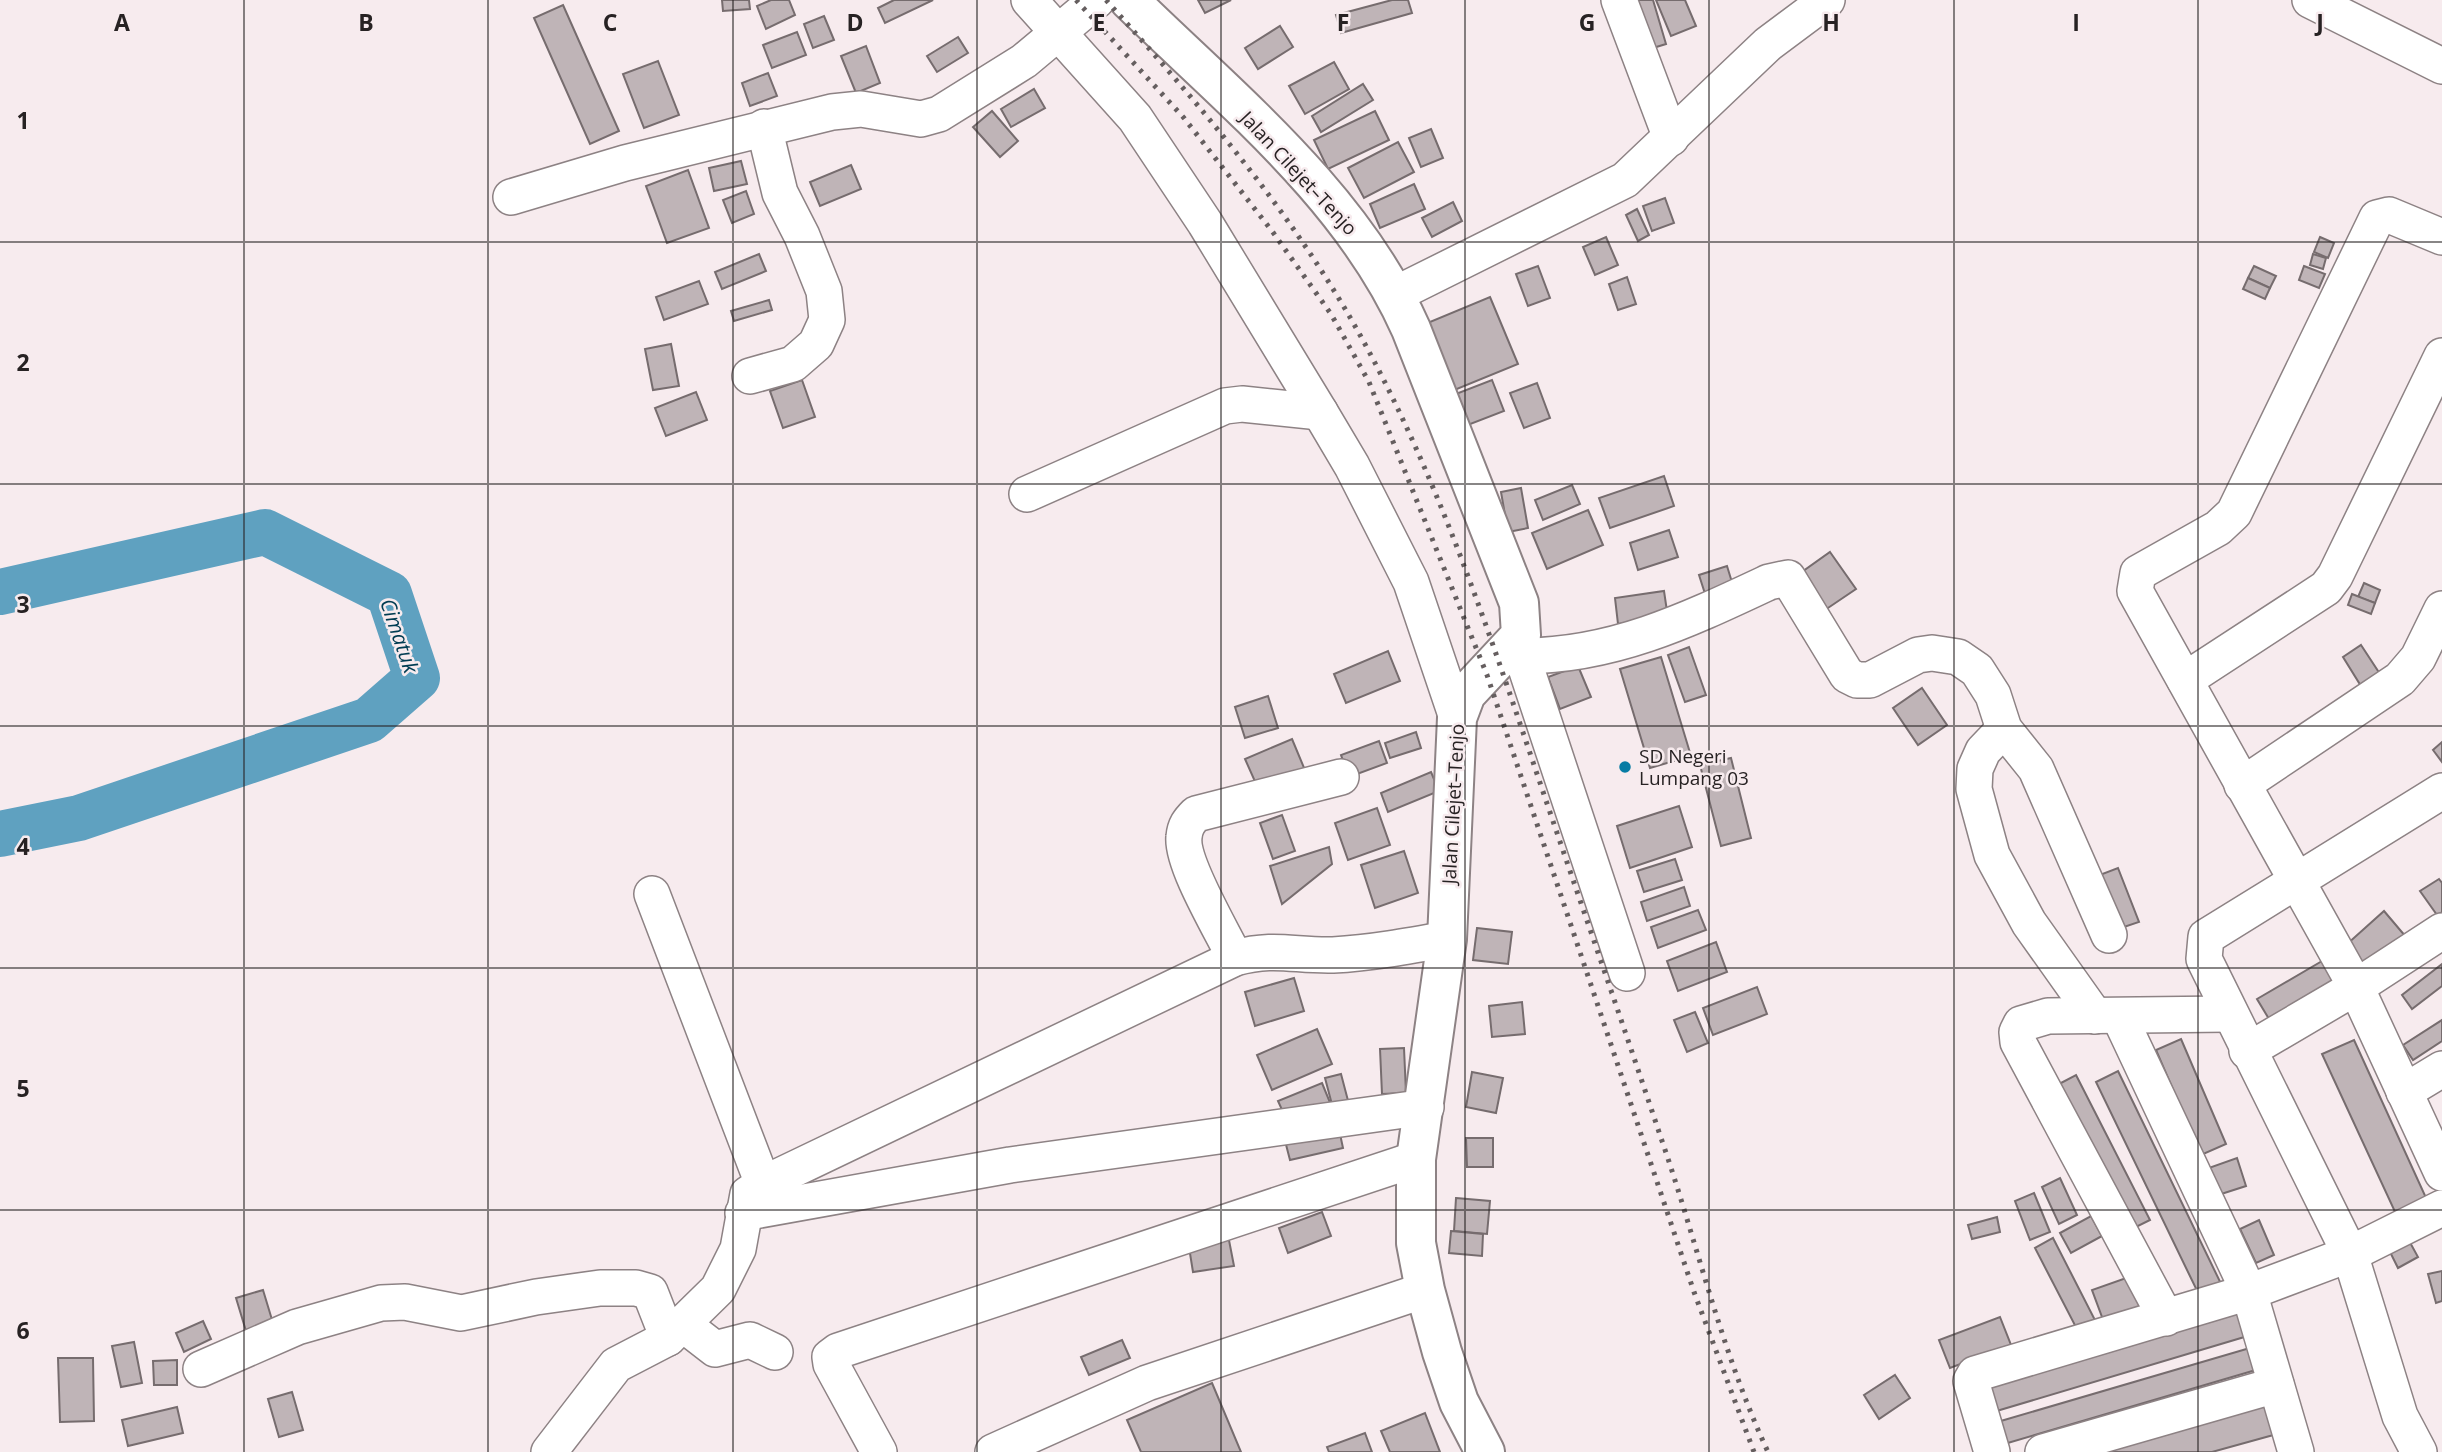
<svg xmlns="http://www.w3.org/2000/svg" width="2442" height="1452" font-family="'Open Sans',sans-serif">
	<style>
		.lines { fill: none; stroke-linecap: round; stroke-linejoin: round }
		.river { stroke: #5fa1c0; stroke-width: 46 }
		.building { fill: #bfb4b7; stroke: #766c6e; stroke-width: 2 }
		.minor-casing { stroke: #8d8284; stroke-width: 38 }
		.major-casing { stroke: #8d8284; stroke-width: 42 }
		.minor { stroke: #fff; stroke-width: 35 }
		.major { stroke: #fff; stroke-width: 38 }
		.rail { stroke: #655e5f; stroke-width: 5; stroke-dasharray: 3.5 7; stroke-linecap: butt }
		.grid { fill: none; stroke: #272223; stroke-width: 2; stroke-opacity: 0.55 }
		.poi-dot { fill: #077ca4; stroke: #f7ebee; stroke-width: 2.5 }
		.labels { text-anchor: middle; stroke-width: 5; stroke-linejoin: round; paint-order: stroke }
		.street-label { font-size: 19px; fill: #272223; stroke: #f7ebee }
		.poi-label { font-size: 19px; fill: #272223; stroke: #f7ebee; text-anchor: start }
		.water-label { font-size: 21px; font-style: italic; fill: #003c52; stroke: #f7ebee }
		.grid-label { font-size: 23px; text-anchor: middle; font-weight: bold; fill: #272223; stroke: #f7ebee; stroke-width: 5; stroke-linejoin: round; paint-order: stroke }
	</style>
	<rect width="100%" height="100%" fill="#f7ebee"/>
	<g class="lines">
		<polyline class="river" points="0,592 265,532 389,594 417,678 369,720 79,818 0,834"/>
	</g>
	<g class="building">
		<polygon points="722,0 749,0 750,9 723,11"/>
		<polygon points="771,0 789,0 795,15 766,29 757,6"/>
		<polygon points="894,0 933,0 885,23 878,8"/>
		<polygon points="1198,0 1231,0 1205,13"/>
		<polygon points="1392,0 1408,0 1412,13 1341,33 1336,15"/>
		<polygon points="1624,0 1653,0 1666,44 1640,52"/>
		<polygon points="1656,0 1685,0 1696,26 1671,36"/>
		<polygon points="563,5 619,131 590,144 534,18"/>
		<polygon points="824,16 834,40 813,48 804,24"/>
		<polygon points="1280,26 1293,47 1258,69 1245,48"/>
		<polygon points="797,32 806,55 772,68 763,45"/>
		<polygon points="958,37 968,53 937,72 927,56"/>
		<polygon points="866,46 880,83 856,93 841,56"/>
		<polygon points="658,61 679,115 644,128 623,74"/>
		<polygon points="1334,62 1349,89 1305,114 1289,86"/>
		<polygon points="768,73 777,96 750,106 742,83"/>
		<polygon points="1363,84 1373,100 1321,132 1312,116"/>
		<polygon points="1034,89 1045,108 1011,127 1001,109"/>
		<polygon points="992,111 1018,141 1000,157 973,127"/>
		<polygon points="1375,111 1389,140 1328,169 1314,140"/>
		<polygon points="1431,129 1443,158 1421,167 1409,138"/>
		<polygon points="1398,142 1414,172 1364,198 1348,168"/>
		<polygon points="741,161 747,184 714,191 709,168"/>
		<polygon points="851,165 861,189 820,206 810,182"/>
		<polygon points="688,170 709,228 667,243 646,186"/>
		<polygon points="1414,184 1425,209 1380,228 1370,204"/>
		<polygon points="746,191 754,214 732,223 723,200"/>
		<polygon points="1665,198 1674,223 1652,231 1643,206"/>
		<polygon points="1453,202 1462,221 1432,237 1422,218"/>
		<polygon points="1637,209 1649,235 1638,241 1626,215"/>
		<polygon points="1606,237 1618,265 1595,275 1583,247"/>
		<polygon points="2320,237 2334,243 2328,258 2314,252"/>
		<polygon points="759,254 766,271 722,289 715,272"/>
		<polygon points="2313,254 2326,258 2323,269 2310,265"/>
		<polygon points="1538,266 1550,298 1528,306 1516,274"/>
		<polygon points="2254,266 2276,276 2270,288 2248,278"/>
		<polygon points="2304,266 2325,274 2319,288 2299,280"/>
		<polygon points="1627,277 1636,304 1618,310 1609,284"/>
		<polygon points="2248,278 2270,288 2265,299 2243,289"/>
		<polygon points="699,281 708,304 664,320 656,297"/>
		<polygon points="1490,297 1518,364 1452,391 1425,324"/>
		<polygon points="769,300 772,310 734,321 731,311"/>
		<polygon points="671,344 679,386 653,390 645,349"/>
		<polygon points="802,380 815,417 783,428 770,391"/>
		<polygon points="1492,380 1504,411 1460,428 1448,397"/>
		<polygon points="1537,383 1550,418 1524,428 1510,393"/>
		<polygon points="696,392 707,420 666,436 655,408"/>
		<polygon points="1664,476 1674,506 1610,528 1599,498"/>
		<polygon points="1572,485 1580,504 1543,520 1535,500"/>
		<polygon points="1521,488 1528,528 1508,532 1501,492"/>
		<polygon points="1588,510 1603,545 1547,569 1532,533"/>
		<polygon points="1669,530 1678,557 1638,570 1630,543"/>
		<polygon points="1830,552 1856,589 1825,610 1799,574"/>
		<polygon points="1727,566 1735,592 1707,600 1699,575"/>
		<polygon points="2364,583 2380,590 2375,603 2358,597"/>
		<polygon points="1664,591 1668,618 1618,624 1615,598"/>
		<polygon points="2352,594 2375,603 2371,614 2348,605"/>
		<polygon points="2361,645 2380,674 2361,686 2343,657"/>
		<polygon points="1689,647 1706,695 1685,702 1668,655"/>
		<polygon points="1388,651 1400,681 1346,703 1334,674"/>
		<polygon points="1661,657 1691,756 1650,768 1620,669"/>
		<polygon points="1578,666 1591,697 1560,709 1548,677"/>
		<polygon points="1922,688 1947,725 1918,745 1893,708"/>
		<polygon points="1268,696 1278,728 1245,738 1235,707"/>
		<polygon points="1416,732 1421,748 1390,758 1385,743"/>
		<polygon points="1292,739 1307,775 1261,795 1245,759"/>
		<polygon points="1379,741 1387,763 1349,777 1341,755"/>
		<polygon points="2442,742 2442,762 2433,750"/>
		<polygon points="1731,758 1751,838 1721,846 1700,765"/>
		<polygon points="1431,772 1439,791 1388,812 1381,793"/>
		<polygon points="1679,806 1692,847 1630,868 1617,826"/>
		<polygon points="1377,808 1390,845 1348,860 1335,823"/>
		<polygon points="1282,815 1295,851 1273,859 1260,823"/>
		<polygon points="1329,847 1332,864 1282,904 1270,866"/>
		<polygon points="1404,851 1418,893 1375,908 1361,865"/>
		<polygon points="1675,859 1682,880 1644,892 1637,871"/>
		<polygon points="2118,868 2139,922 2118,929 2097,876"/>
		<polygon points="2439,879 2442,883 2442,912 2437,915 2420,891"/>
		<polygon points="1684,887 1690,906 1647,921 1641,902"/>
		<polygon points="1698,910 1706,930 1658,948 1651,927"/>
		<polygon points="2384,911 2406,937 2368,971 2346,945"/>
		<polygon points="1477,928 1512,932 1508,964 1473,960"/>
		<polygon points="1716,942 1727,972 1678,991 1667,961"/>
		<polygon points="2334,954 2349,978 2272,1024 2257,999"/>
		<polygon points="2442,964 2442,986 2412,1009 2402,995"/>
		<polygon points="1294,978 1304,1011 1255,1026 1245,992"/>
		<polygon points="1757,987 1767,1014 1713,1035 1703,1008"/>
		<polygon points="1522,1002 1525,1034 1492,1037 1489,1006"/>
		<polygon points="1695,1012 1708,1043 1687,1052 1674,1020"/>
		<polygon points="2442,1020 2442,1041 2413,1060 2403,1045"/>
		<polygon points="1317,1029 1332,1064 1272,1090 1257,1055"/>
		<polygon points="2181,1039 2226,1144 2201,1155 2156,1050"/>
		<polygon points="2354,1040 2427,1200 2396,1214 2322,1054"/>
		<polygon points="1404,1048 1406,1093 1382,1094 1380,1049"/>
		<polygon points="2118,1071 2225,1292 2203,1303 2096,1082"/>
		<polygon points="1472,1072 1503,1078 1496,1113 1466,1107"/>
		<polygon points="1341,1074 1351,1112 1335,1116 1325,1078"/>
		<polygon points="2076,1075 2150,1220 2132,1229 2059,1084"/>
		<polygon points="1322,1083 1331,1105 1288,1123 1278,1101"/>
		<polygon points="1337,1120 1343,1148 1290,1160 1283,1133"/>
		<polygon points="1466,1138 1493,1138 1493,1167 1467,1167"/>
		<polygon points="2237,1158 2246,1186 2212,1197 2203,1170"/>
		<polygon points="2060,1178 2077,1215 2059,1224 2042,1187"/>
		<polygon points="2034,1193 2050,1232 2030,1240 2015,1201"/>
		<polygon points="1456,1198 1490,1201 1487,1234 1454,1231"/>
		<polygon points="1322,1212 1331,1236 1288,1253 1279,1228"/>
		<polygon points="2091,1216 2102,1236 2071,1253 2060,1233"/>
		<polygon points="1997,1217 2000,1232 1972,1239 1968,1225"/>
		<polygon points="2259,1220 2274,1255 2256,1263 2240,1229"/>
		<polygon points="1451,1231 1483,1234 1482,1256 1449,1253"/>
		<polygon points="1228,1235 1234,1266 1193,1272 1188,1241"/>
		<polygon points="2407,1237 2418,1257 2398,1268 2388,1248"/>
		<polygon points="2053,1238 2098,1326 2080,1335 2035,1248"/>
		<polygon points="2442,1271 2442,1301 2436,1303 2428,1274"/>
		<polygon points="2129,1277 2142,1312 2105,1325 2092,1290"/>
		<polygon points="263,1290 273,1323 246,1331 236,1298"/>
		<polygon points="2243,1307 2251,1335 1990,1413 1982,1385"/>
		<polygon points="2000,1317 2011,1345 1950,1368 1939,1340"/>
		<polygon points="203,1321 211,1339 184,1352 176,1333"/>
		<polygon points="1122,1340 1130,1358 1089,1375 1081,1357"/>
		<polygon points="134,1342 142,1383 121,1387 112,1346"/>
		<polygon points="2260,1345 2266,1367 2001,1445 1994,1423"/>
		<polygon points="58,1358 93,1358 94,1421 60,1422"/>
		<polygon points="177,1360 177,1385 154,1385 153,1361"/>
		<polygon points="1895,1375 1910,1398 1879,1419 1864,1395"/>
		<polygon points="1212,1383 1241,1452 1141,1452 1127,1420"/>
		<polygon points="292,1392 303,1430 279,1437 268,1399"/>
		<polygon points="2269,1403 2277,1434 2212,1452 2093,1452"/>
		<polygon points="177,1407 183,1433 128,1446 122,1420"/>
		<polygon points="1425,1413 1440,1452 1390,1452 1381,1431"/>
		<polygon points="1365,1433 1372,1452 1329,1452 1327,1447"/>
	</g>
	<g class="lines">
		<defs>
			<g id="minor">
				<polyline points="1029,0 1135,118 1205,223 1320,412 1352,466 1411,582 1457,718"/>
				<polyline points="1619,0 1671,138"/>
				<polyline points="2310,0 2442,66"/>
				<polyline points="511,197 625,163 832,112 861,109 921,119 939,114 1024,61 1097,0"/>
				<polyline points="2442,237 2389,215 2377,218 2234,513 2218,528 2138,573 2135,591 2356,987 2442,1173"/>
				<polyline points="1396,294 1625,180 1768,44 1827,0"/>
				<polyline points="750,376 793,364 816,344 827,320 824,291 802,236 780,193 764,127"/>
				<polyline points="1027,494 1225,406 1242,404 1320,412"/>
				<polyline points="1521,635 1522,656 1627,973"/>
				<path d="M1522,656C1613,656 1688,620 1769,582L1788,578L1847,675L1857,680H1870L1918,655L1932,653L1958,657L1977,670L1993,695L2004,729L2036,769L2109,935"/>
				<polyline points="2185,680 2326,588 2335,576 2442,356"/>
				<polyline points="2004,729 1983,751 1975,769 1974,789 1992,855 2029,923 2095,1016"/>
				<polyline points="2242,785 2400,679 2418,658 2442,609"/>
				<polyline points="652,894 763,1184"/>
				<path d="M1235,958C1222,931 1181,863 1184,837C1185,826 1189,821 1196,814L1341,777"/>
				<polyline points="2119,1016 2249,1292 2296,1452"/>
				<polyline points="2247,1051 2356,987 2442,931"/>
				<polyline points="2404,1092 2442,1069"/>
				<polyline points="743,1213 1010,1165 1426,1107"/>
				<polyline points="2166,1318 2018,1042 2017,1032 2021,1024 2048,1016 2229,1014"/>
				<polyline points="684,1325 715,1349 750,1340 775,1352"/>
				<polyline points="201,1369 297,1327 381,1303 405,1302 461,1313 536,1297 600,1288 636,1288 650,1292 668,1338"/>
				<path d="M549,1452L616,1365L668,1338L718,1289L738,1249L748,1194L763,1184L1235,958C1275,947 1294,956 1333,955C1371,953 1409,946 1447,939"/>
				<polyline points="879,1452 831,1364 830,1357 838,1351 1416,1159"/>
				<polyline points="993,1452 1147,1383 1425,1290"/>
				<polyline points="1992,1452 1971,1381 1975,1374 2249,1292 2350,1254 2442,1208"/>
				<polyline points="2043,1452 2276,1385"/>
				<polyline points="2419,1452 2400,1416 2350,1254 2204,959 2206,937 2442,791"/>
			</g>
			<path id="major" d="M1129,0C1231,100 1352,196 1411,329L1519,603L1521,635L1466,694L1457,718L1447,939L1416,1159V1243L1425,1290L1442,1352L1459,1402L1485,1452"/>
		</defs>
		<use href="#minor" class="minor-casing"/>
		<use href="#major" class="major-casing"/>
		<use href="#minor" class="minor"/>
		<use href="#major" class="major"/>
		<g class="rail">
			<polyline points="1076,0 1184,118 1272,231 1331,314 1369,382 1487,675 1694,1292 1754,1452"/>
			<path d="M1106,0C1199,104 1292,212 1360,335C1434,469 1484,617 1533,762C1575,887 1619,1012 1661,1138C1697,1242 1721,1351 1768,1452"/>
		</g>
	</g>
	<path class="grid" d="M244,0V1452M488,0V1452M733,0V1452M977,0V1452M1221,0V1452M1465,0V1452M1709,0V1452M1954,0V1452M2198,0V1452M0,242H2442M0,484H2442M0,726H2442M0,968H2442M0,1210H2442"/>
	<circle class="poi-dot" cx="1625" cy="767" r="7"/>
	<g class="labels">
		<g class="street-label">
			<text transform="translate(1299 173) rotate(47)" y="7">Jalan Cilejet–Tenjo</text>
			<text transform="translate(1453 804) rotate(-87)" y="7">Jalan Cilejet–Tenjo</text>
		</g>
		<g class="poi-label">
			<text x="1639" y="763">SD Negeri<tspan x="1639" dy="22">Lumpang 03</tspan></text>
		</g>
		<g class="water-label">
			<text transform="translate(399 636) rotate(71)" y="7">Cimatuk</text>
		</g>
	</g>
	<g class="grid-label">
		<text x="122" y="31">A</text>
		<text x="366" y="31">B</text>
		<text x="610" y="31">C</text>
		<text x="855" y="31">D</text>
		<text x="1099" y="31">E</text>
		<text x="1343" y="31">F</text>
		<text x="1587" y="31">G</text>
		<text x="1831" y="31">H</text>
		<text x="2076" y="31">I</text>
		<text x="2320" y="31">J</text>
		<text x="23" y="129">1</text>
		<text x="23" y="371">2</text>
		<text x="23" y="613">3</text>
		<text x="23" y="855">4</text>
		<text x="23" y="1097">5</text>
		<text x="23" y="1339">6</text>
	</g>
</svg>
